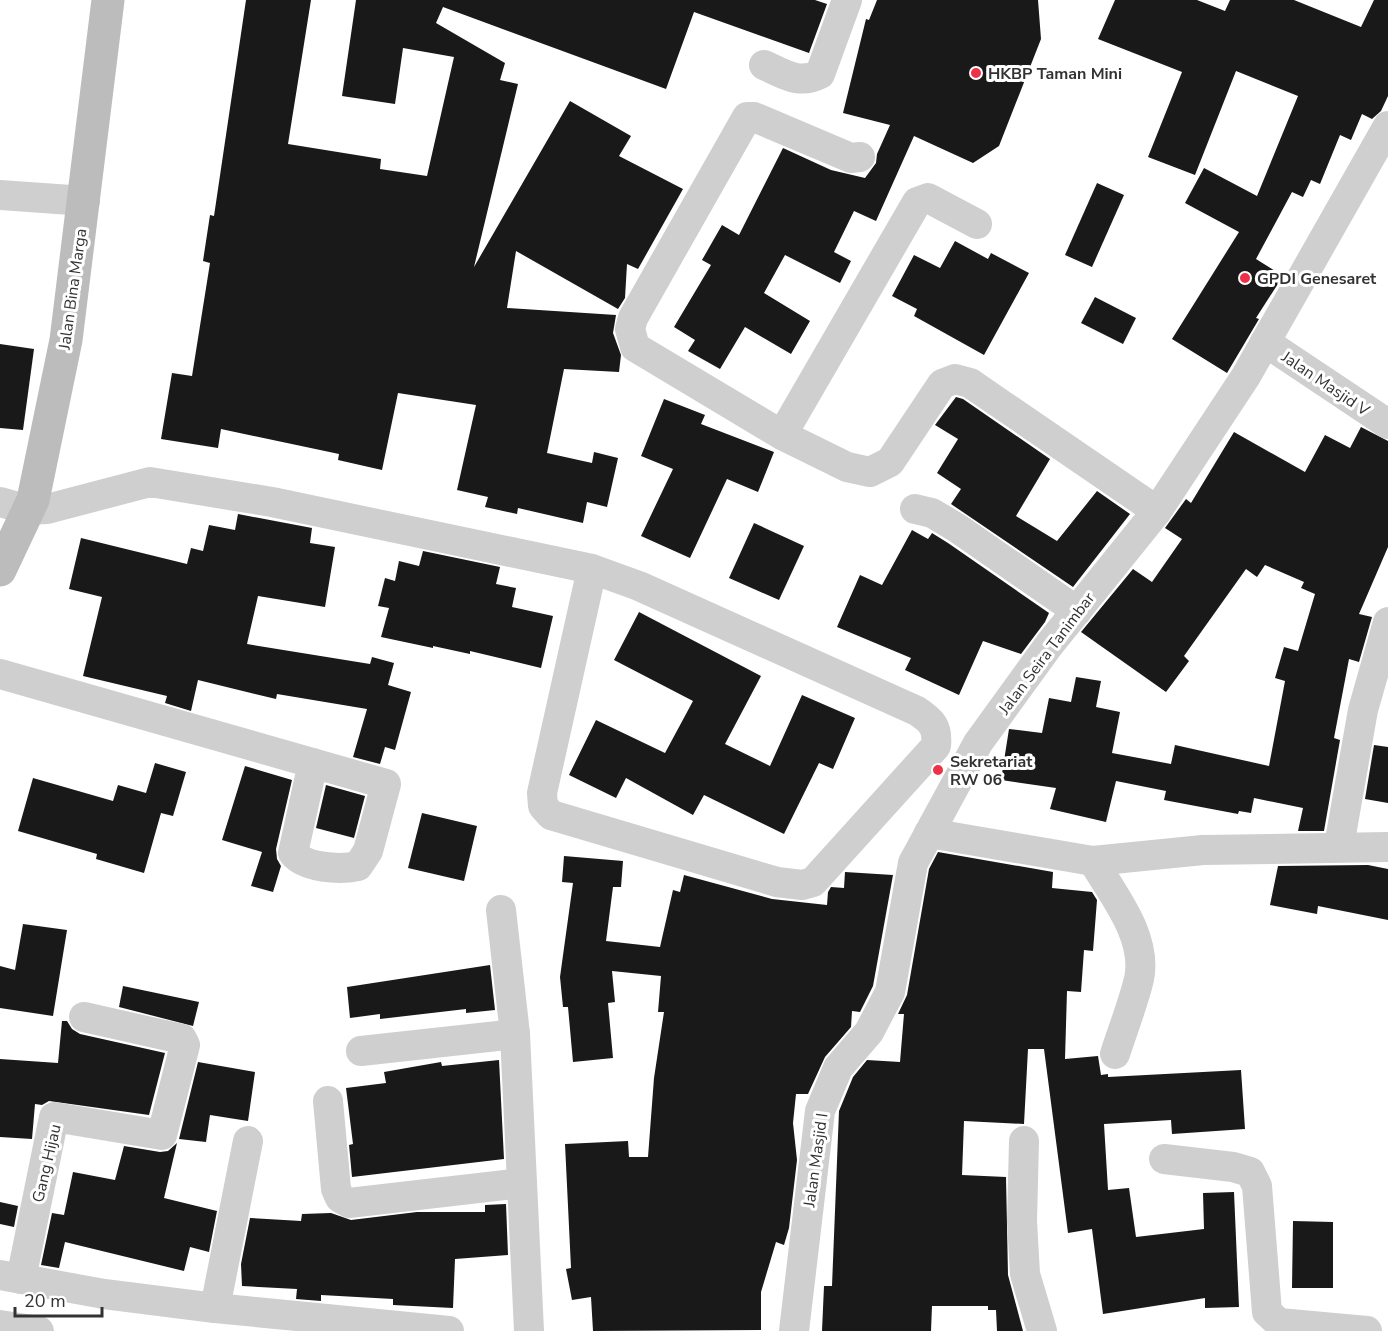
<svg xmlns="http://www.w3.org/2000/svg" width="1388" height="1331" font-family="'Nunito Sans',sans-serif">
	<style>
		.building { fill: #191919 }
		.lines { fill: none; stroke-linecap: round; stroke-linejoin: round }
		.street { stroke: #cfcfcf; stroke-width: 30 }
		.secondary { stroke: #bcbcbc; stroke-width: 33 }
		.poi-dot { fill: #ed3148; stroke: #fff; stroke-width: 2 }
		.labels { text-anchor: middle; stroke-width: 6; stroke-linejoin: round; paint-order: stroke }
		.poi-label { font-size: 16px; font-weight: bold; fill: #323232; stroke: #fff; text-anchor: start }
		.street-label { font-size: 16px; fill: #323232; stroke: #fff }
	</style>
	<rect width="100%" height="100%" fill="#fff"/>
	<g class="building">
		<polygon points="246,0 311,0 288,144 381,159 380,169 427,176 454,57 403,48 395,104 342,96 356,0 815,0 827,4 809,53 694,12 666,89 443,7 436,23 505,63 500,80 518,84 474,267 570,101 631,136 619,156 683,189 638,269 627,264 625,298 618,309 516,251 507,308 616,315 613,333 621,355 619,372 564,369 547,453 592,463 594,452 618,458 607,507 587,502 583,523 518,508 517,514 485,507 488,497 457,490 476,405 398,393 382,470 338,460 339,454 221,429 218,448 161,439 172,373 192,376 210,263 203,261 210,215 214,216"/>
		<polygon points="877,0 1038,0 1041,39 999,146 973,163 914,136 876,221 854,211 834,252 851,261 840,283 785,255 764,293 810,321 791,354 745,327 720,369 688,351 695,340 674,327 711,265 702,260 722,225 739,235 783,148 831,170 865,178 876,163 877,154 890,125 843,113 866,19 869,20"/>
		<polygon points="1115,0 1197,0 1225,11 1230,0 1294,0 1361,27 1374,0 1388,0 1388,96 1381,111 1372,119 1362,114 1351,140 1340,135 1320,184 1311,180 1303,197 1292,192 1256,259 1283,276 1256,318 1259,319 1227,373 1172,339 1239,232 1185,203 1204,168 1257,196 1298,96 1236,71 1195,175 1148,157 1182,72 1098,39"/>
		<polygon points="1097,183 1124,195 1092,267 1065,255"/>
		<polygon points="955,241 988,259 991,253 1029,273 984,355 914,316 917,309 892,296 914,255 940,268"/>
		<polygon points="1095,297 1136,318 1123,344 1081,323"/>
		<polygon points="0,344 34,349 23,430 0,428"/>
		<polygon points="956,397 963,399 1050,459 1016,516 1057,541 1097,491 1130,514 1073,587 951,504 961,489 937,473 958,439 935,425"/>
		<polygon points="664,399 705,415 701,424 774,452 758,492 727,479 690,558 641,536 673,469 641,456"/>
		<polygon points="1361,427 1388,441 1388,547 1359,614 1372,617 1359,662 1349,659 1334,738 1340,740 1324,831 1298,831 1303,808 1254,798 1251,813 1239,811 1238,814 1164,800 1166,791 1116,781 1106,822 1050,809 1056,788 1001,780 1009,729 1042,733 1049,698 1071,702 1076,677 1101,681 1096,707 1120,712 1112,753 1171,764 1175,745 1269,766 1285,681 1275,678 1284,647 1298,651 1315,594 1301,588 1304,582 1265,565 1257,577 1246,569 1184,656 1189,661 1166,692 1081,632 1133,569 1152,582 1182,539 1165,528 1186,499 1191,503 1234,432 1305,472 1325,435 1350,448"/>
		<polygon points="238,514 312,528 310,543 335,547 325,607 258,596 247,644 370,664 372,657 394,663 388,685 411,692 395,750 385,747 380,764 353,757 367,709 277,694 276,699 198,680 191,711 165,703 167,696 83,676 102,597 69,589 81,538 187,564 191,548 203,551 209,525 235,530"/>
		<polygon points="754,523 804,546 779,600 729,578"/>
		<polygon points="912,530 928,539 932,533 948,543 1049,613 1045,622 1021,654 983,641 959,695 905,670 911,658 837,627 860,575 882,585"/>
		<polygon points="423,551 500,567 496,584 516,588 512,607 553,616 541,668 470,651 470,654 433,646 433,648 381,637 389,608 378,606 385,578 395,581 399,561 419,566"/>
		<polygon points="639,612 761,676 725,744 770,766 802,695 855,718 833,769 819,763 784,834 704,795 693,815 626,778 616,798 569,775 596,720 665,753 693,701 614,660"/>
		<polygon points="1374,745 1388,747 1388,803 1365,799"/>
		<polygon points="155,763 186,772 173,816 161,813 144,873 96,859 97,854 18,831 33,778 113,801 118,785 146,793"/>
		<polygon points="245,766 292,780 276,849 277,859 281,866 273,892 251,886 262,852 222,840"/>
		<polygon points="326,785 365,796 354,838 316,828"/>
		<polygon points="422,813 477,826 464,881 408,868"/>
		<polygon points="938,852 1053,872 1052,888 1092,892 1097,900 1093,951 1084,950 1081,992 1067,991 1065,1059 1098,1056 1101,1075 1108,1074 1108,1077 1241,1070 1245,1129 1172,1134 1171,1120 1104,1124 1108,1190 1129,1188 1136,1237 1204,1229 1203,1193 1234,1192 1239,1307 1205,1308 1205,1298 1103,1314 1092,1229 1068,1233 1044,1049 1028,1049 1024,1124 964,1121 962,1175 1006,1177 1008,1275 1023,1331 997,1331 996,1310 988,1310 988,1306 932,1306 931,1331 822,1331 824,1286 832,1286 839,1111 853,1077 867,1060 900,1062 904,1014 898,1014 907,995 929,869"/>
		<polygon points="564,856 623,861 621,887 613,887 606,941 660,947 673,890 680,892 684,875 772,899 827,905 828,892 831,887 844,888 845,872 893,875 873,986 860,1012 852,1011 851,1027 825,1057 808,1094 796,1094 793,1123 797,1160 789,1228 784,1245 776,1242 761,1292 761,1330 593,1331 591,1297 572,1300 566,1269 571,1268 565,1144 628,1141 629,1157 648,1157 654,1078 664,1012 658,1012 661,976 612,971 615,1002 608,1003 613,1058 573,1062 568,1007 563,1007 560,977 573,883 562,882"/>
		<polygon points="1368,865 1388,869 1388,920 1318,906 1317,914 1270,905 1278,866"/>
		<polygon points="23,924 67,930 53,1016 0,1008 0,966 15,970"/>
		<polygon points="490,965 495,1010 466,1013 466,1009 380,1019 380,1014 350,1018 347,987"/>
		<polygon points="123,986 199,1002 193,1026 119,1007"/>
		<polygon points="62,1021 67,1021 72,1029 80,1034 165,1053 149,1115 49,1101 42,1105 35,1104 32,1139 0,1137 0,1059 58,1063"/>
		<polygon points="499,1060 504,1159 352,1177 349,1145 353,1144 346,1088 386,1083 384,1072 418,1066 441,1062 442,1066"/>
		<polygon points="198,1062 255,1072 248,1121 210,1115 206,1142 179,1139"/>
		<polygon points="177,1143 164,1198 217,1211 209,1252 190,1247 184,1271 65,1242 59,1268 41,1265 52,1213 64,1215 73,1172 115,1180 124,1146 160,1152 168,1151"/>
		<polygon points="0,1202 18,1206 14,1227 0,1224"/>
		<polygon points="506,1204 508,1255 455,1259 453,1308 393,1305 393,1299 321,1295 321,1301 296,1299 297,1289 242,1286 241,1264 250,1218 301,1221 302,1214 331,1213 351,1220 417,1212 485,1212 485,1205"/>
		<polygon points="1293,1221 1333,1222 1333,1288 1292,1288"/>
	</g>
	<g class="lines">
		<g class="street">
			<path d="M764,65C784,74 799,85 820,74L847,0"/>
			<polyline points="860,157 851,158 754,117 747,117 633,318 630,329 635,347 782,435 847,467 870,472 890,462 942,384 955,379 970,383 1157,511"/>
			<polyline points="0,195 85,201"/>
			<polyline points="1265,342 1388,424"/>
			<polyline points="782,435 917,202 928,198 977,224"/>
			<path d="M0,502L28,510L47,509L150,482L272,502L592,569L639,586L917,711C932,721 938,727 936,746L813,882L802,885L777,882L551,815L543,806L542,793L592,569"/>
			<polyline points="915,509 932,513 957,528 1077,611"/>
			<path d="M0,674L386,784L368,851L358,866C339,870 305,868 293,853L313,763"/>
			<polyline points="929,833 1093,861 1203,850 1388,847"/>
			<polyline points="1339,846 1363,710 1388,622"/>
			<path d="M1093,861C1113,895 1148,937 1139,979C1133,1004 1123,1029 1115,1054"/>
			<polyline points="501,910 515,1034 529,1331"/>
			<polyline points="361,1051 515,1034"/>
			<polyline points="328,1101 336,1189 340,1198 349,1203 522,1183"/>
			<polyline points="1024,1141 1022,1221 1025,1274 1042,1331"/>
			<polyline points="1164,1159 1233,1167 1250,1172 1257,1186 1267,1312 1279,1323 1367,1331"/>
			<polyline points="0,1275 104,1294 215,1308 449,1331"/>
			<polyline points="21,1279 54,1117 162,1135 185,1045 182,1039 84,1017"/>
			<polyline points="215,1308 248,1141"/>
			<polyline points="0,1325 39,1331"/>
			<polyline points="794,1331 820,1111 838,1068 869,1032 890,992 913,863 978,743 1049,645 1157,511 1246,376 1388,126"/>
		</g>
		<polyline class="secondary" points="0,570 33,500 66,340 108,0"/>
	</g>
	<g class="poi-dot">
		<circle cx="976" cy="73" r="6"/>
		<circle cx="1245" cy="278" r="6"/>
		<circle cx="938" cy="770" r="6"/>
	</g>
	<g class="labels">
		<g class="poi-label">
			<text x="988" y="79">HKBP Taman Mini</text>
			<text x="1257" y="284">GPDI Genesaret</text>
			<text x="950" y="767">Sekretariat<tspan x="950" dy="18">RW 06</tspan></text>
		</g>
		<g class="street-label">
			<text transform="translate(72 289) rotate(-82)" y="6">Jalan Bina Marga</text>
			<text transform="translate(1326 383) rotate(34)" y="6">Jalan Masjid V</text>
			<text transform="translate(1046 653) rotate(-53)" y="6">Jalan Seira Tanimbar</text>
			<text transform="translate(815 1160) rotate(-82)" y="6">Jalan Masjid I</text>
			<text transform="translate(46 1163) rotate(-77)" y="6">Gang Hijau</text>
		</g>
	</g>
	<path d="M15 1307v9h87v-9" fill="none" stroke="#323232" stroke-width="3"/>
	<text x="24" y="1307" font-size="18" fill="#323232" stroke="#ffffff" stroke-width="4.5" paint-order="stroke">20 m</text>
</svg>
